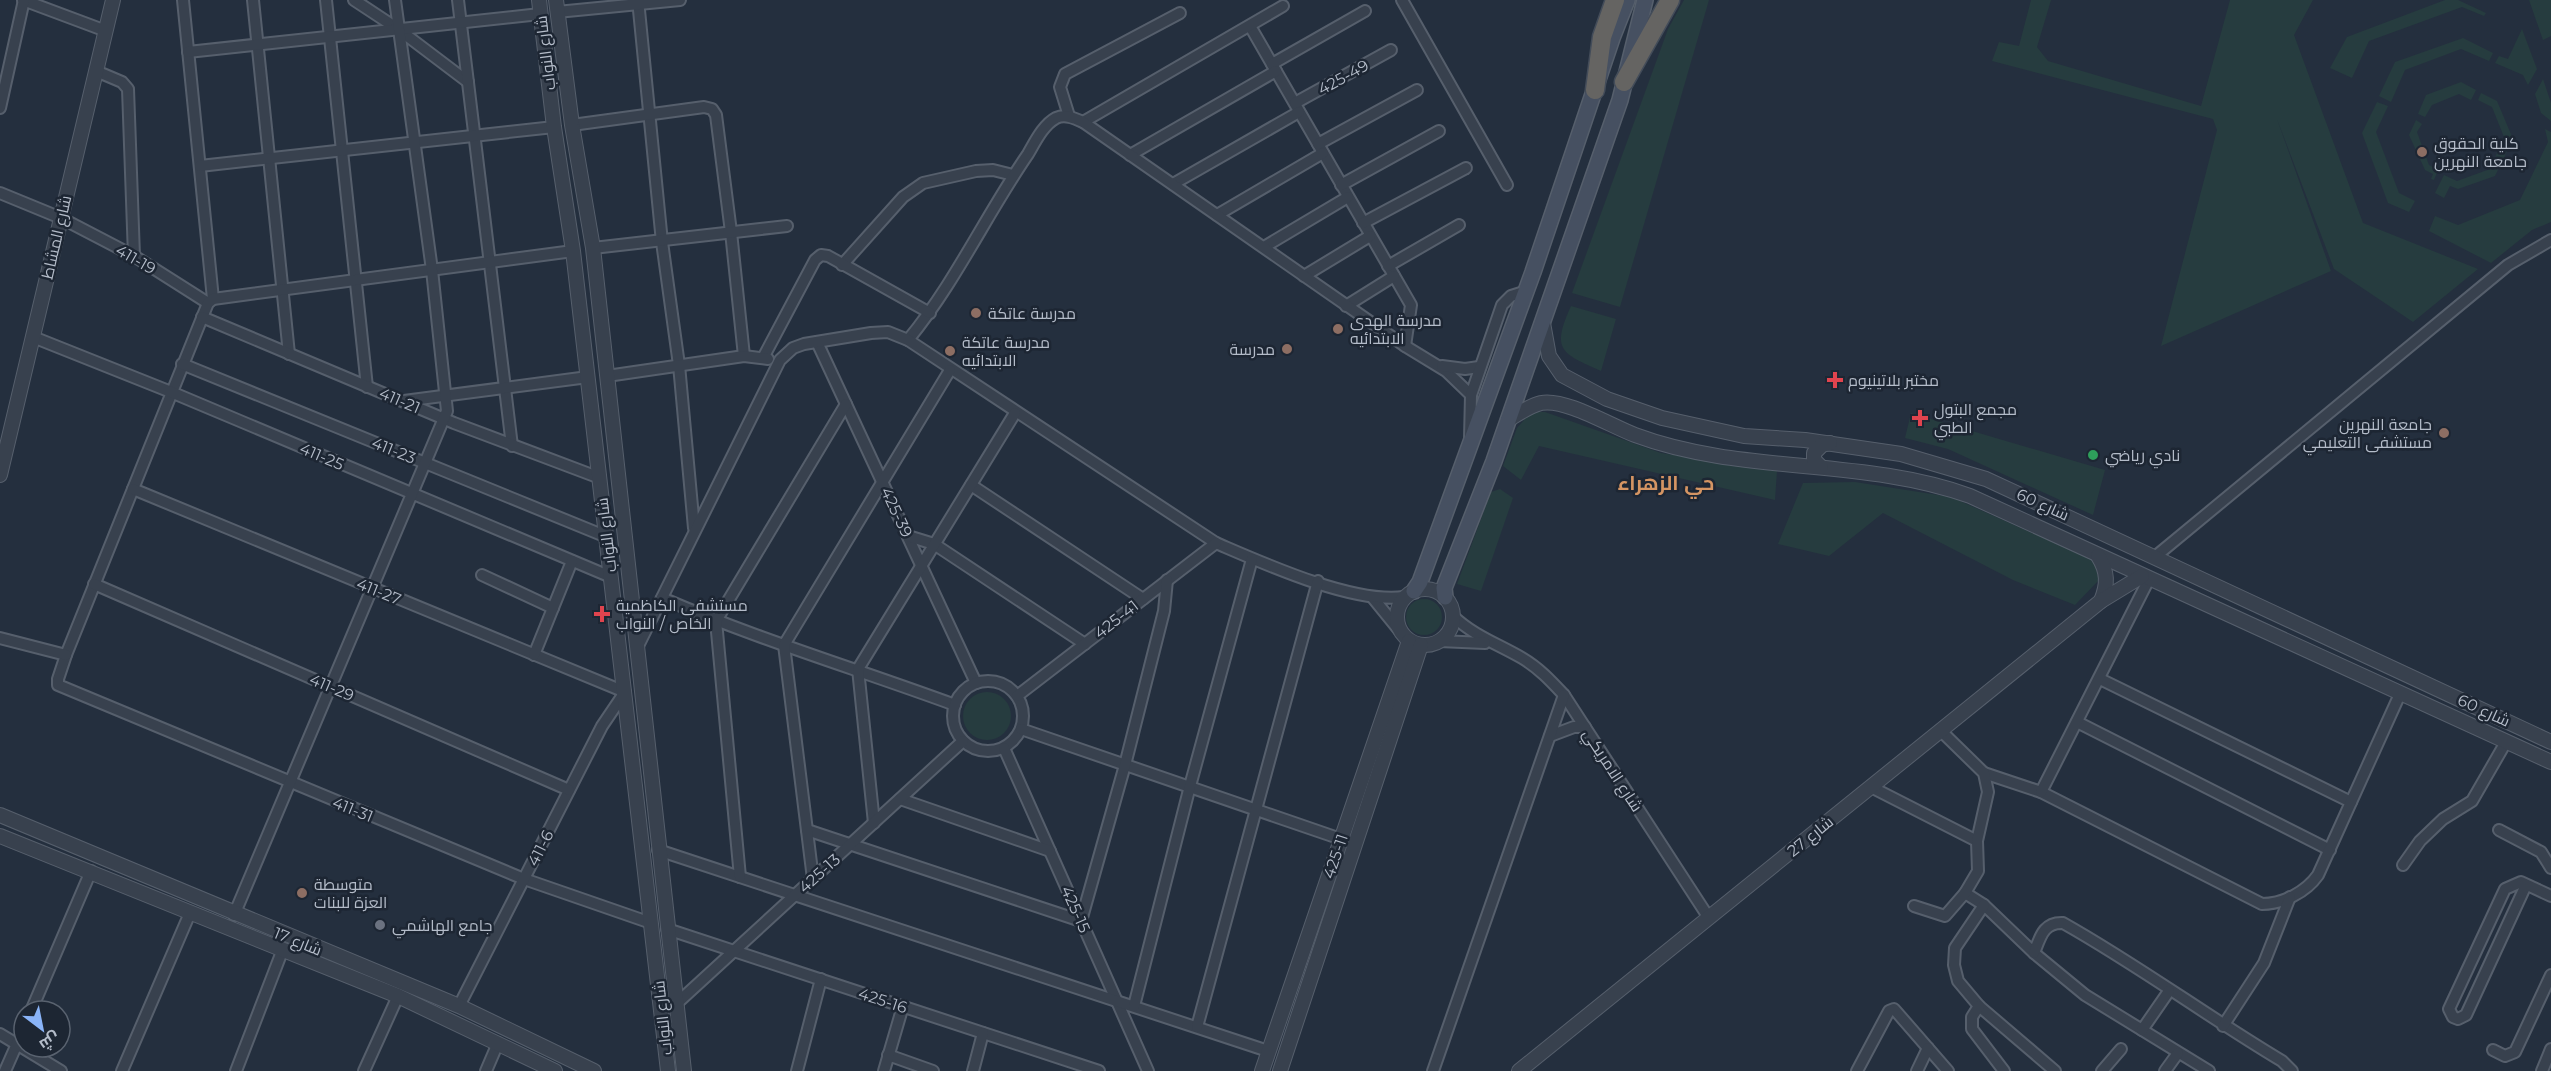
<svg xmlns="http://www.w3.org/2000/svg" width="2551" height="1071" font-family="Montserrat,Cairo,sans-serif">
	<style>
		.grass { fill: #263c3f }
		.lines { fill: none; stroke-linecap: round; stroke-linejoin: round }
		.minor-casing { stroke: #565f6c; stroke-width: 14 }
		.tertiary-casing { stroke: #565f6c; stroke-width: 16 }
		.secondary-casing { stroke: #565f6c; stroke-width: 18 }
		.trunk-casing { stroke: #434c59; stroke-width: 21 }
		.minor { stroke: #38414e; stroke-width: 10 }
		.tertiary { stroke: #38414e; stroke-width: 14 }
		.secondary { stroke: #465061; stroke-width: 15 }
		.trunk { stroke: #656462; stroke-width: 18 }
		.education-dot { fill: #8d6e63; stroke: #1d2633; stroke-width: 2 }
		.health-dot { fill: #e0444e; stroke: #1d2633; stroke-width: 2 }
		.leisure-dot { fill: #2e9e5b; stroke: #1d2633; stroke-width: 2 }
		.worship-dot { fill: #6b7280; stroke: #1d2633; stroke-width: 2 }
		.labels { text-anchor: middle; stroke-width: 5; stroke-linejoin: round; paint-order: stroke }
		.street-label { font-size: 16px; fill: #b4bcc9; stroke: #1d2633 }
		.poi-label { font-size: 16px; fill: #b4bcc9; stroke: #1d2633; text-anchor: start }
		.quarter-label { font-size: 20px; font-weight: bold; fill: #d59563; stroke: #1d2633 }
	</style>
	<rect width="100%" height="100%" fill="#242f3e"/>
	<g class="grass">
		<polygon points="1684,0 1709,0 1620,307 1572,293 1668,29"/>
		<polygon points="2031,0 2051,0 2037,47 2048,61 2201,106 2230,0 2313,0 2294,35 2363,223 2478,269 2413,322 2334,269 2277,119 2331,271 2161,346 2217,130 2213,119 1992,61 1999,42 2019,46"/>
		<polygon points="2445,0 2458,0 2486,13 2484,16 2462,7 2369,41 2352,78 2330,68 2347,37"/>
		<polygon points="2529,0 2551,0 2551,36 2543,40"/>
		<polygon points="2522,29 2537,69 2528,85 2523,75 2495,63 2499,56 2508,59"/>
		<polygon points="2463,38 2493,53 2489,61 2461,49 2405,70 2391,102 2379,96 2395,62"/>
		<polygon points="2543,79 2551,103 2551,121 2541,113 2535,94"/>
		<polygon points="2461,82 2476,90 2471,100 2459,94 2432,105 2425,117 2418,114 2426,95"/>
		<polygon points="2481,93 2497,101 2513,139 2495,176 2458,189 2450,186 2444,198 2435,193 2444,175 2457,181 2490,169 2504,137 2492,107 2478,100"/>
		<polygon points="2377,102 2388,106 2376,132 2399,193 2415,201 2409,212 2388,203 2362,133"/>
		<polygon points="2416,120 2422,124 2417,132 2429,165 2438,170 2434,180 2431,179 2433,174 2425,170 2409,135"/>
		<polygon points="2545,129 2551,132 2551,222 2532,230 2491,263 2429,231 2435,216 2458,225 2520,200 2548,142"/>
		<path d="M1571,306L1616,319L1601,371C1561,353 1551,350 1571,306Z"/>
		<polygon points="1531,412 1545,412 1661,453 1777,471 1775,500 1539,446 1521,480 1503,466 1517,428"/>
		<polygon points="1911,413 2105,470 2093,515 1948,449 1905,438"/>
		<polygon points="1855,482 1951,497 2089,558 2095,564 2099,580 2075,605 2013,580 1883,513 1829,556 1778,544 1803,483"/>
		<polygon points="1500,489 1513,498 1481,591 1457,584 1491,492"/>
		<circle cx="1424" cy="617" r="18"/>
		<circle cx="987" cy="716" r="24"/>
	</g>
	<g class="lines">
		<defs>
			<g id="minor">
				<polyline points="23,0 106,31"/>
				<polyline points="183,0 213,299"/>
				<polyline points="253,0 289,354"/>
				<polyline points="326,0 367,387"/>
				<polyline points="354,0 398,29 468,82"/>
				<polyline points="458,0 512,446"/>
				<polyline points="638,0 662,242 679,365 694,528"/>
				<polyline points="1402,0 1507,185"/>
				<polyline points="557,12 680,0"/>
				<polyline points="1250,26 1411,305 1405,346"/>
				<polyline points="188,52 540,14"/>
				<polyline points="1272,64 1365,11"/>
				<polyline points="96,71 122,82 128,89 134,256"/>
				<polyline points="1295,103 1391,50"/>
				<polyline points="0,108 24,0"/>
				<polyline points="1069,116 1060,87 1065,74 1180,13"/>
				<polyline points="1083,122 1283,6"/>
				<polyline points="572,125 704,107 712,109 716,115 731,232 744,356"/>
				<polyline points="1318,144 1417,90"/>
				<polyline points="1130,155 1276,71"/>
				<polyline points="200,166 554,127"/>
				<polyline points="1173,184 1299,112"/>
				<polyline points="1341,185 1439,131"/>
				<polyline points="0,193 61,218 134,256 208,303"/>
				<polyline points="1217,215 1323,153"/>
				<polyline points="1363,223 1466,168"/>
				<polyline points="1264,247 1348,197"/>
				<polyline points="593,248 787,226"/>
				<polyline points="573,251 213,299 208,303 66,655 58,679 58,685 524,879 651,923"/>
				<polyline points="842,265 903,197 923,183 976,171 993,170 1013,175"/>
				<polyline points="1388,266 1459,225"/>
				<polyline points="1304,276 1370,236"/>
				<polyline points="1346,306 1394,276"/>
				<polyline points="202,317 454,423 600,478"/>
				<polyline points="33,337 171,392 611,577"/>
				<path d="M908,340C955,283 986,215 1028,154C1035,142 1043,125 1056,118C1065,114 1074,118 1083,122L1405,346L1446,371L1471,395"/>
				<polyline points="817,342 976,683"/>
				<polyline points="763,358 815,260 821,255 828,256 930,313"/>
				<polyline points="182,364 607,537"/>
				<polyline points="1442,366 1465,369 1479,367"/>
				<polyline points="607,376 744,356 768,359"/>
				<polyline points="404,401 588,377"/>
				<polyline points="1470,438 1471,395 1502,305 1511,296 1527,291"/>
				<polyline points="971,485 1143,599"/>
				<polyline points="133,489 625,692 602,726 459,1006"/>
				<polyline points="908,536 934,544 1085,644"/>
				<polyline points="2156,556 2508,265 2551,240"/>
				<polyline points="482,575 553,608"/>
				<polyline points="94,584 569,790"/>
				<path d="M662,598C757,639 857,669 955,705"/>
				<polyline points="1373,598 1399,630"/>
				<path d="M1453,616C1474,636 1498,644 1522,658C1539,668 1551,681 1564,695L1709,918"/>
				<polyline points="0,638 66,655"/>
				<polyline points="1439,641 1485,643"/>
				<path d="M637,648L780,360L793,348L804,344L871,333L888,332L908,340L1216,543C1265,564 1353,604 1404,597"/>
				<polyline points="534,655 572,561"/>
				<polyline points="2100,679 2351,802"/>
				<circle cx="988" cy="716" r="35"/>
				<polyline points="1017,696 1216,543"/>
				<polyline points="2077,722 2330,850"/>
				<polyline points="1021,729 1341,839"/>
				<polyline points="1550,736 1574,727 1585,727"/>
				<polyline points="1004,748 1148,1071"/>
				<path d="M1984,773L2041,792L2262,904C2283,904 2306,892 2318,875L2400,694"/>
				<polyline points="1871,787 1977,841"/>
				<polyline points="2041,792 2149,579"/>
				<polyline points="900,799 1050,851"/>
				<polyline points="874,823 858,669 1015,413"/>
				<polyline points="807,830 1081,921 1125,765 1164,611 1167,580"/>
				<polyline points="2499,830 2541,852 2551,868"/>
				<polyline points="658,850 1268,1051"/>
				<polyline points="2403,865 2420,841 2443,819 2472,801 2506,742"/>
				<polyline points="740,877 716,621 846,404"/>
				<polyline points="813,879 784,645 950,370"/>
				<polyline points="2526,885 2466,1015 2458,1019 2453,1017 2449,1009 2505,889 2521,882 2551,896"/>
				<polyline points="1965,893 1984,905 2034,953 2085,995 2209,1071"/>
				<polyline points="1984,905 1955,948 1954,965 1958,981 1979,1006 2055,1071"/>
				<polyline points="1914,906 1945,916 1965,893 1978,871 1977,841 1988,792 1984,773 1942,732"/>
				<polyline points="234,915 447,411 432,270 395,0"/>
				<polyline points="667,929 1099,1071"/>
				<path d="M2034,953C2040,938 2043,922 2063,923C2138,965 2208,1017 2282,1061L2292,1071"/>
				<polyline points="675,1005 963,741"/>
				<polyline points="1134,1006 1190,786 1252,559"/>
				<polyline points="1979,1006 1972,1017 1972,1029 2004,1071"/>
				<polyline points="31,1011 91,871"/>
				<polyline points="2223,1026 2264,963 2290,897"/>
				<polyline points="1197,1027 1318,581"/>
				<polyline points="2142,1030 2169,991"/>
				<polyline points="0,1034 61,1071"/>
				<polyline points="2493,1050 2505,1056 2515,1052 2551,975"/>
				<polyline points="888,1055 933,1071"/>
				<polyline points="5,1071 24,1028"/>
				<polyline points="122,1071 190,913"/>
				<polyline points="236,1071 283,949"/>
				<polyline points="364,1071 398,996"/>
				<polyline points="486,1071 498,1043"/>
				<polyline points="797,1071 821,979"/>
				<polyline points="884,1071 903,1006"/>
				<polyline points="973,1071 983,1033"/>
				<polyline points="1433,1071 1564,695"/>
				<polyline points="1857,1071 1889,1011 1894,1009 1948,1071"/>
				<polyline points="1917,1071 1928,1048"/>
				<polyline points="2102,1071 2121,1049"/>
				<polyline points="2165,1071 2178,1053"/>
				<polyline points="2542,1071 2551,1049"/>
			</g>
			<g id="tertiary">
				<polyline points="539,0 554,127 573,251 668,1071"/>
				<polyline points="556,0 572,125 593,248 684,1071"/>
				<polyline points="1543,323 1549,356 1562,375 1607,399 1662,418 1744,436 1805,440 1901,454 1986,479 2551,742"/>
				<path d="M1508,420C1518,414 1529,406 1541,403C1565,398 1611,426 1635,435C1742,475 1862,457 1970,496L2551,762"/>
				<polyline points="1821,467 1814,460 1814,453 1822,445 1830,443"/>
				<polyline points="0,475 113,0"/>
				<path d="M2098,556C2108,572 2108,584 2101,601"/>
				<circle cx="1425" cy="617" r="28"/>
				<polyline points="0,815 459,1006 594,1071"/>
				<polyline points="0,836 398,996 555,1071"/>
				<polyline points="1262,1071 1409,641"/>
				<polyline points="1280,1071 1421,645"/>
				<polyline points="1519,1071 2101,601 2142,576"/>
			</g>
			<g id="secondary">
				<polyline points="1414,591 1420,582 1533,272 1612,38 1627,0"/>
				<polyline points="1445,597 1444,588 1494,461 1620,100 1645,0"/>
			</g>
			<g id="trunk">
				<polyline points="1624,82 1670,0"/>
				<polyline points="1595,90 1602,37 1615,0"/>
			</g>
		</defs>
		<use href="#minor" class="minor-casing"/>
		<use href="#tertiary" class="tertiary-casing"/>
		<use href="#secondary" class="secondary-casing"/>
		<use href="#trunk" class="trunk-casing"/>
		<use href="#minor" class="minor"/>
		<use href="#tertiary" class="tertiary"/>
		<use href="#secondary" class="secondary"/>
		<use href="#trunk" class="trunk"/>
	</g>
	<g class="education-dot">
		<circle cx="2422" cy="152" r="6"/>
		<circle cx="976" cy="313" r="6"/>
		<circle cx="1338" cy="329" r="6"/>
		<circle cx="1287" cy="349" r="6"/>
		<circle cx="950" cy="351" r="6"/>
		<circle cx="2444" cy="433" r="6"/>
		<circle cx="302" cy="893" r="6"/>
	</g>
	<g class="health-dot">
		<path d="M1832 371h6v6h6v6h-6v6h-6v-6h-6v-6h6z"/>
		<path d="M1917 409h6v6h6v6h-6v6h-6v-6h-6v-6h6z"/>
		<path d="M599 605h6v6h6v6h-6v6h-6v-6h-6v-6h6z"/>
	</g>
	<circle class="leisure-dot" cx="2093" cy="455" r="6"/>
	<circle class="worship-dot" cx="380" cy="925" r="6"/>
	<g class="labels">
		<g class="street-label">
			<text transform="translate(545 53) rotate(-97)" y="6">شارع النواب</text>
			<text transform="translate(1343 77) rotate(-29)" y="6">425-49</text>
			<text transform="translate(56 237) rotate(-77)" y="6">شارع المشاط</text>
			<text transform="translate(136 259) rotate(30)" y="6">411-19</text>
			<text transform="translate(400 400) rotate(23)" y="6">411-21</text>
			<text transform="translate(394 450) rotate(22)" y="6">411-23</text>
			<text transform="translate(322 456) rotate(23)" y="6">411-25</text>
			<text transform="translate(2043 504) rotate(24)" y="6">شارع 60</text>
			<text transform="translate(897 512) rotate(65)" y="6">425-39</text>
			<text transform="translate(606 535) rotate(-97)" y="6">شارع النواب</text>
			<text transform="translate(379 591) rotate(22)" y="6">411-27</text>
			<text transform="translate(1116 619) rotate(-38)" y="6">425-41</text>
			<text transform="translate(332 687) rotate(23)" y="6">411-29</text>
			<text transform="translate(2484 710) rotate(25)" y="6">شارع 60</text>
			<text transform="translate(1613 770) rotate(57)" y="6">شارع الامريكي</text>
			<text transform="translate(353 809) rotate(22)" y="6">411-31</text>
			<text transform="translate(1810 836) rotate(-39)" y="6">شارع 27</text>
			<text transform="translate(540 848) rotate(-63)" y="6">411-6</text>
			<text transform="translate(1335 856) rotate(-71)" y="6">425-11</text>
			<text transform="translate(819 873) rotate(-42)" y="6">425-13</text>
			<text transform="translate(1076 909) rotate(66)" y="6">425-15</text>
			<text transform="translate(298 941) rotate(22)" y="6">شارع 17</text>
			<text transform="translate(883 1000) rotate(18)" y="6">425-16</text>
			<text transform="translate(662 1018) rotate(-96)" y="6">شارع النواب</text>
		</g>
		<g class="poi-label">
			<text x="2434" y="149">كلية الحقوق<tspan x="2434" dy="18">جامعة النهرين</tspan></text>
			<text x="988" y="319">مدرسة عاتكة</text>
			<text x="1350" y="326">مدرسة الهدى<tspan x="1350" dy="18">الابتدائيه</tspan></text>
			<text x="962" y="348">مدرسة عاتكة<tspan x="962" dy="18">الابتدائيه</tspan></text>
			<text x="1275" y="355" text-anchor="end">مدرسة</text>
			<text x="1848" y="386">مختبر بلاتينيوم</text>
			<text x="1934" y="415">مجمع البتول<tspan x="1934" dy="18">الطبي</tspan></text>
			<text x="2432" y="430" text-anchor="end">جامعة النهرين<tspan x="2432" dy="18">مستشفى التعليمي</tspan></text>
			<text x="2105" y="461">نادي رياضي</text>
			<text x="616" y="611">مستشفى الكاظمية<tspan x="616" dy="18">الخاص / النواب</tspan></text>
			<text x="314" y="890">متوسطة<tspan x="314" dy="18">العزة للبنات</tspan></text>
			<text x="392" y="931">جامع الهاشمي</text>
		</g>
		<g class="quarter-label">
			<text x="1666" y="490">حي الزهراء</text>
		</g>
	</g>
	<g transform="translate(42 1029) rotate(148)"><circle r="28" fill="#1d2633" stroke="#59626f" stroke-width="1.5"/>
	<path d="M0-4.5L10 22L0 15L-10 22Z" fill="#8ab4f8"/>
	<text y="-9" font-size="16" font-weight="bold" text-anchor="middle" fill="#b4bcc9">ش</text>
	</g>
</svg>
